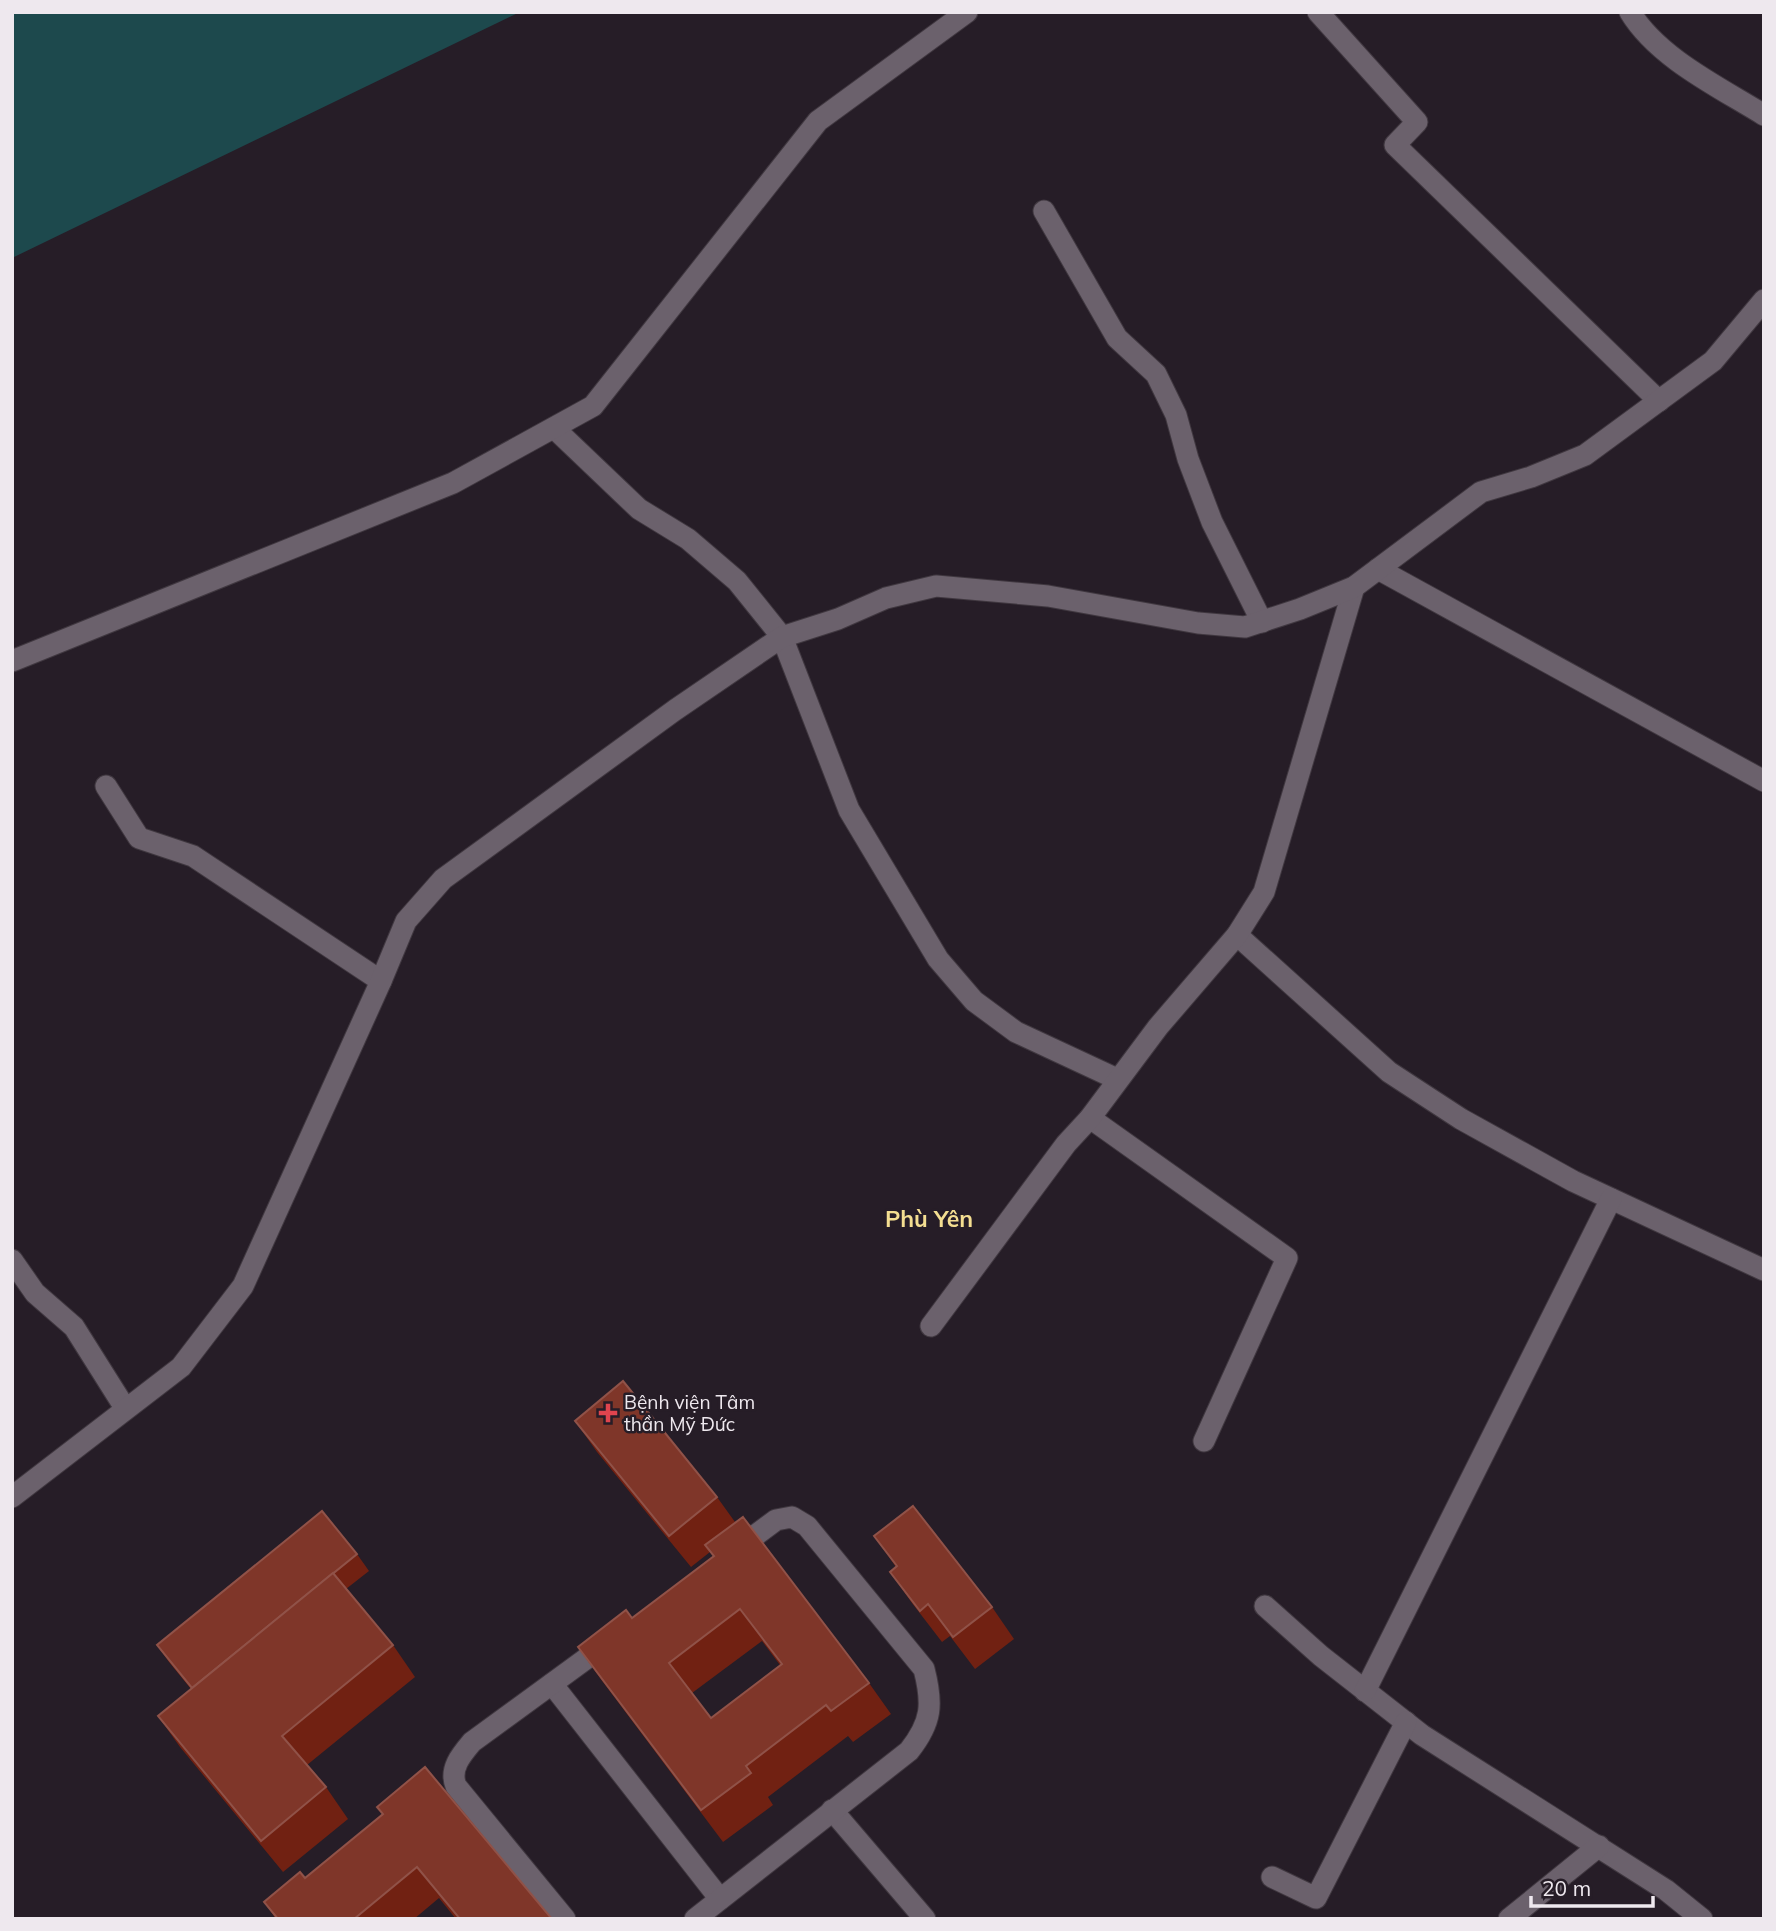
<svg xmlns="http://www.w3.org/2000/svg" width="1776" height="1931" font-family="Mulish,sans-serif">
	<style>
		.water { fill: #1d494d }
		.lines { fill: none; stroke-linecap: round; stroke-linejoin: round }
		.minor-casing { stroke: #403840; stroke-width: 23 }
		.minor { stroke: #6b616c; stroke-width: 21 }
		.wall { fill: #712112; fill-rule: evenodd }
		.building { fill: #7f3629; stroke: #905248; stroke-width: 2; fill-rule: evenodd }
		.health-dot { fill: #e0444e; stroke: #261d27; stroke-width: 2.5 }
		.labels { text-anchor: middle; stroke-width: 5; stroke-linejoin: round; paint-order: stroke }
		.poi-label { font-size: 19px; fill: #eee8ee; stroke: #261d27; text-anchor: start }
		.quarter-label { font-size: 23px; font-weight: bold; fill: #f4de91; stroke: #261d27 }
	</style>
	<rect width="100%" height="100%" fill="#261d27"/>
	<polygon class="water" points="12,12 520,12 12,258"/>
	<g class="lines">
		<defs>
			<g id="minor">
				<polyline points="1318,12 1417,122 1395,145 1659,401"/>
				<path d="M1630,12C1658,58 1719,87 1764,115"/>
				<polyline points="1044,211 1117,338 1156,374 1176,415 1188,459 1212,522 1262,622"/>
				<polyline points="554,428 639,509 688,539 737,581 782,637 849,810 938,959 974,1001 1016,1032 1117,1079"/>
				<polyline points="1378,569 1764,781"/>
				<polyline points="12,661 453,483 593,406 818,121 967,12"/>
				<polyline points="106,786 139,838 193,856 381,981"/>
				<polyline points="1237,935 1389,1072 1461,1119 1573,1181 1764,1270"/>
				<polyline points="1090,1118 1287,1258 1204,1441"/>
				<polyline points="12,1260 35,1293 74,1327 125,1408"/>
				<polyline points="931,1326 1066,1144 1090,1118 1158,1027 1237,935 1264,892 1354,587"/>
				<polyline points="12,1497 181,1367 243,1286 381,981 406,921 443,879 675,710 782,637 838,619 886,598 936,586 1048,596 1198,623 1245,627 1300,609 1354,587 1481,492 1531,477 1585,455 1713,361 1764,300"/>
				<polyline points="1265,1606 1321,1656 1422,1735 1666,1890 1702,1919"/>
				<polyline points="552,1684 720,1899"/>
				<polyline points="1365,1691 1611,1199"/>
				<polyline points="832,1810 925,1919"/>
				<polyline points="1272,1877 1316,1898 1406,1722"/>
				<path d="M565,1919L456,1786C449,1769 461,1755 472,1742L609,1642"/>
				<path d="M695,1919L909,1751C932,1722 933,1704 924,1669L807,1526L792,1517L776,1520L734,1551"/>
				<polyline points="1509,1919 1599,1846"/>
			</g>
		</defs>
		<use href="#minor" class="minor-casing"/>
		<use href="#minor" class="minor"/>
	</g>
	<g class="wall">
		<path d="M575,1421L717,1497L735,1522L869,1683L891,1714L853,1742L848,1736L768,1797L773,1805L723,1842L600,1678L578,1647L632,1618L713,1556L710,1552L691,1567L597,1452ZM762,1641L780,1665L711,1718L692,1693Z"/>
		<polygon points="874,1536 992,1607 1014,1639 975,1669 950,1636 942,1642 912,1603 890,1572 896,1567"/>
		<polygon points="357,1554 369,1571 346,1589 393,1645 415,1677 307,1765 326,1787 348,1819 283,1872 180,1747 158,1716 191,1689 169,1662 157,1645"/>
		<polygon points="377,1807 552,1919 456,1919 439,1898 414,1919 276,1919 264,1902 305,1878 383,1814"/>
	</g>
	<g class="building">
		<polygon points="623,1381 717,1497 669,1536 575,1421"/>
		<polygon points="913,1506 992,1607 953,1637 928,1604 920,1611 890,1572 897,1566 874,1536"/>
		<polygon points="322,1511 357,1554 192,1688 157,1645"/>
		<path d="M743,1517L869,1683L831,1711L826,1705L746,1766L751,1773L701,1810L578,1647L626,1610L632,1618L714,1556L705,1545ZM740,1609L782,1664L711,1718L669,1663Z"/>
		<polygon points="333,1573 393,1645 282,1736 326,1787 261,1841 158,1716"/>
		<polygon points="425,1767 552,1919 460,1919 417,1867 354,1919 278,1919 264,1902 300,1872 305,1878 383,1814 377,1807"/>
	</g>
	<path class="health-dot" d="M604.5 1402.5h7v7h7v7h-7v7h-7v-7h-7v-7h7z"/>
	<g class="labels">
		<g class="poi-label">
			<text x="624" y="1409">Bệnh viện Tâm<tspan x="624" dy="22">thần Mỹ Đức</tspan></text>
		</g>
		<g class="quarter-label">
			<text x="929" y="1227">Phù Yên</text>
		</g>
	</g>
	<rect width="1776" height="1931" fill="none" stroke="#eee8ee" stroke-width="28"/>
	<path d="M1531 1896v10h122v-10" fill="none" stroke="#eee8ee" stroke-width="3.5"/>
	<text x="1542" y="1896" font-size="21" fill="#eee8ee" stroke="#261d27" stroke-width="5" paint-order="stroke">20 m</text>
</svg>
